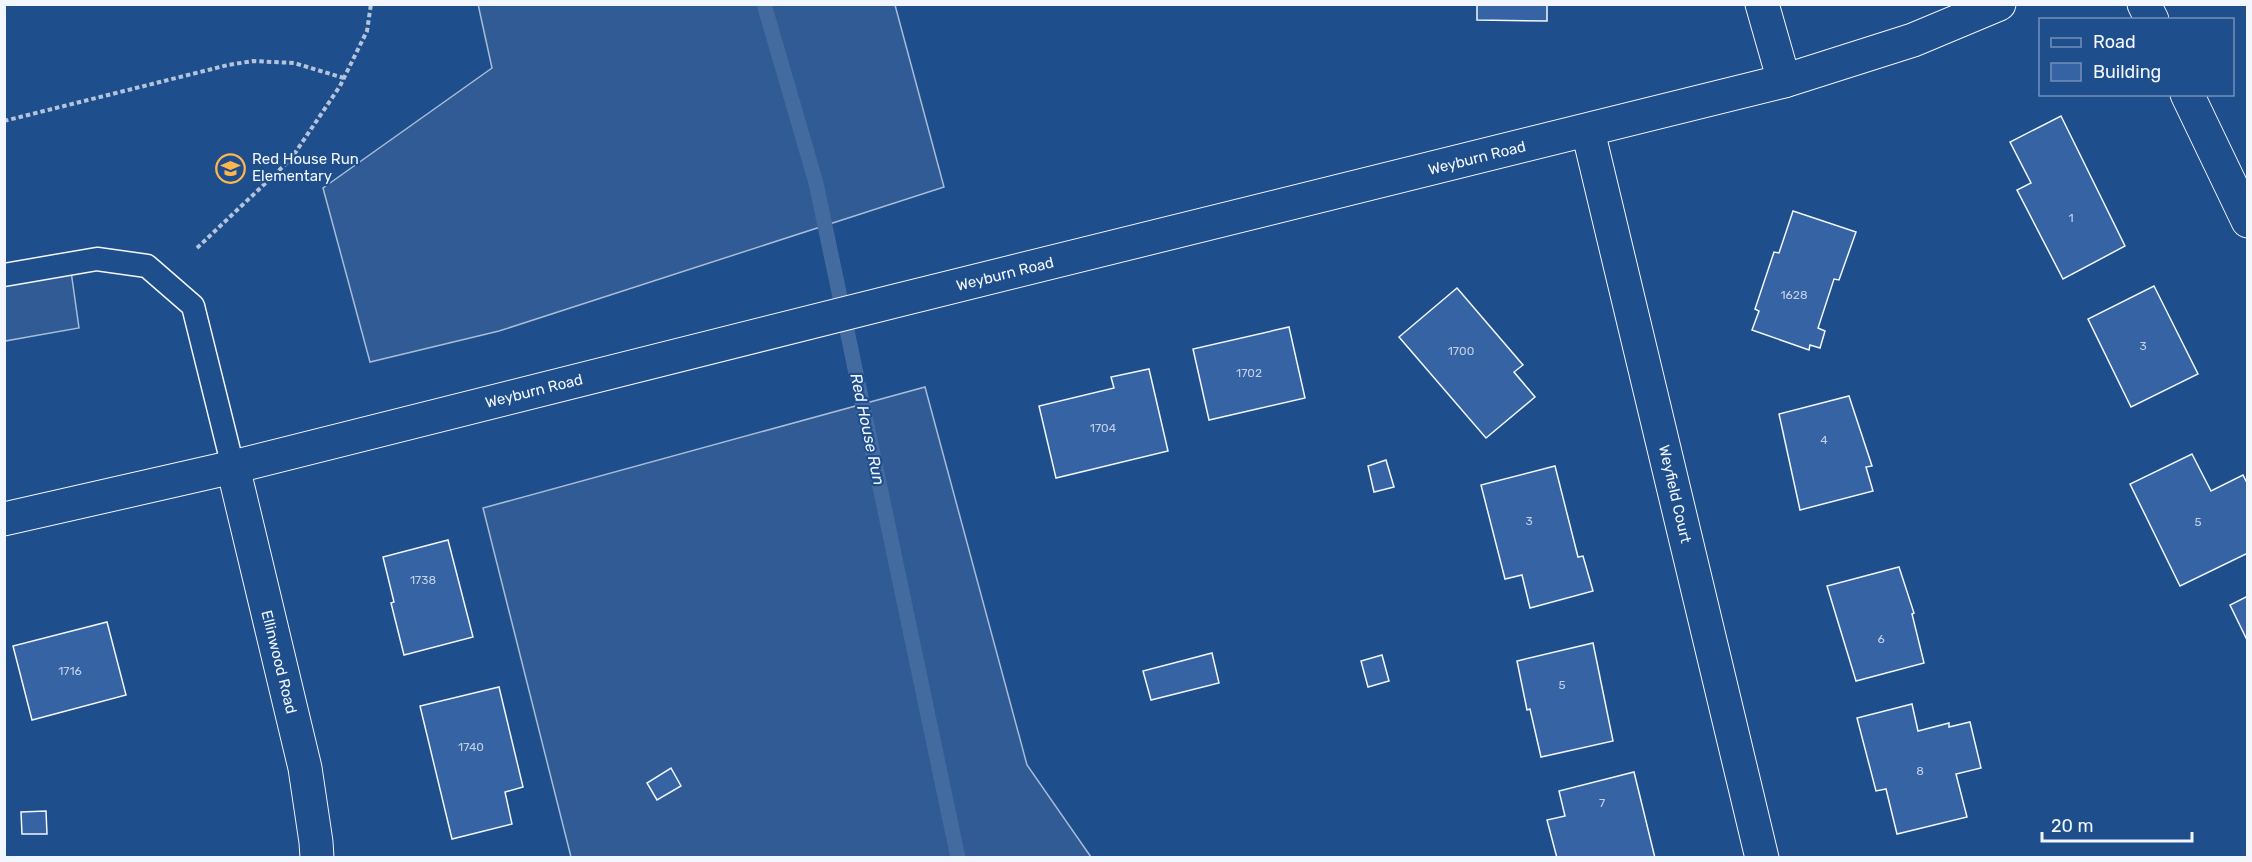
<svg xmlns="http://www.w3.org/2000/svg" width="2252" height="862" font-family="Rubik,sans-serif">
	<style>
		.built { fill: #305b95; stroke: #a8bbd7; stroke-width: 1.5 }
		.lines { fill: none; stroke-linecap: round; stroke-linejoin: round }
		.stream { stroke: #446ba0; stroke-width: 15 }
		.building { fill: #3563a3; stroke: #f2f6ff; stroke-width: 1.5 }
		.service-casing { stroke: #f2f6ff; stroke-width: 25 }
		.minor-casing { stroke: #f2f6ff; stroke-width: 35 }
		.tertiary-casing { stroke: #f2f6ff; stroke-width: 35 }
		.path { stroke: #b3c4dc; stroke-width: 4; stroke-dasharray: 4.5 3; stroke-linecap: butt }
		.service { stroke: #1f4e8c; stroke-width: 22 }
		.minor { stroke: #1f4e8c; stroke-width: 33 }
		.tertiary { stroke: #1f4e8c; stroke-width: 33 }
		.labels { text-anchor: middle; stroke-width: 4.5; stroke-linejoin: round; paint-order: stroke }
		.number-label { font-size: 12px; fill: #c3d1e8 }
		.street-label { font-size: 15px; fill: #f2f6ff; stroke: #1f4e8c }
		.poi-label { font-size: 15px; fill: #f2f6ff; stroke: #1f4e8c; text-anchor: start }
		.water-label { font-size: 16px; font-style: italic; fill: #f2f6ff; stroke: #1f4e8c }
	</style>
	<rect width="100%" height="100%" fill="#1f4e8c"/>
	<g class="built">
		<polygon points="478,4 895,5 944,187 499,331 370,362 323,188 492,68"/>
		<polygon points="70,264 79,328 5,341 5,275"/>
		<polygon points="925,387 1027,765 1091,857 571,857 483,508"/>
	</g>
	<g class="lines">
		<polyline class="stream" points="764,4 816,183 958,858"/>
	</g>
	<g class="building">
		<polygon points="1477,4 1547,4 1547,21 1477,20"/>
		<polygon points="2061,116 2125,246 2063,279 2017,190 2031,183 2010,142"/>
		<polygon points="1793,211 1856,232 1839,280 1834,279 1818,328 1825,331 1820,348 1810,345 1809,350 1752,330 1759,311 1755,309 1774,252 1779,253"/>
		<polygon points="2154,286 2198,374 2131,407 2088,319"/>
		<polygon points="1457,288 1523,365 1514,372 1535,397 1486,438 1399,337"/>
		<polygon points="1289,327 1305,398 1209,420 1193,349"/>
		<polygon points="1149,369 1168,451 1056,478 1039,406 1114,388 1111,377"/>
		<polygon points="1849,396 1872,466 1866,467 1873,491 1800,510 1779,414"/>
		<polygon points="2192,454 2211,491 2243,475 2248,485 2248,553 2180,586 2130,484"/>
		<polygon points="1386,460 1394,487 1374,492 1368,466"/>
		<polygon points="1555,466 1578,557 1583,556 1593,591 1530,608 1522,575 1505,579 1481,485"/>
		<polygon points="448,540 473,637 404,655 391,603 394,602 383,557"/>
		<polygon points="1899,567 1914,613 1912,614 1924,663 1856,681 1827,586"/>
		<polygon points="2248,596 2248,642 2230,605"/>
		<polygon points="107,622 126,695 32,720 13,646"/>
		<polygon points="1593,643 1613,741 1541,757 1530,709 1527,710 1517,661"/>
		<polygon points="1212,653 1219,683 1151,700 1143,671"/>
		<polygon points="1382,655 1389,681 1368,687 1361,661"/>
		<polygon points="499,687 523,787 505,792 512,824 452,839 420,706"/>
		<polygon points="1912,704 1918,731 1949,723 1949,727 1970,722 1981,768 1956,774 1967,817 1897,834 1886,789 1876,791 1857,718"/>
		<polygon points="671,768 681,786 657,800 647,783"/>
		<polygon points="1634,772 1655,858 1557,858 1547,820 1565,816 1559,791"/>
		<polygon points="46,811 47,834 22,834 21,812"/>
	</g>
	<g class="lines">
		<defs>
			<polyline id="service" points="4,275 97,259 147,266 193,306 233,467"/>
			<g id="minor">
				<polyline points="1762,4 1784,81"/>
				<polyline points="2144,4 2152,20"/>
				<polyline points="2187,94 2248,221"/>
				<polyline points="1588,131 1762,858"/>
				<polyline points="233,467 305,768 316,842 317,858"/>
			</g>
			<polyline id="tertiary" points="4,519 233,467 895,301 1784,81 1913,40 1999,4"/>
		</defs>
		<use href="#service" class="service-casing"/>
		<use href="#minor" class="minor-casing"/>
		<use href="#tertiary" class="tertiary-casing"/>
		<g class="path">
			<polyline points="4,121 228,65 253,61 294,63 344,78"/>
			<polyline points="197,248 291,159 340,86 367,31 371,4"/>
		</g>
		<use href="#service" class="service"/>
		<use href="#minor" class="minor"/>
		<use href="#tertiary" class="tertiary"/>
	</g>
	<defs>
		<symbol id="school-ring" viewBox="-11 -11 22 22"><circle r="9.5" fill="#1f4e8c" stroke="#ffb74d" stroke-width="1.5"/><path d="M0-5L7-2L0 1L-7-2ZM-4 1L0 2.5L4 1V4Q0 6-4 4Z" fill="#ffb74d"/></symbol>
	</defs>
	<g fill-rule="evenodd">
		<use href="#school-ring" x="214" y="152" width="33" height="33"/>
	</g>
	<g class="labels">
		<g class="number-label">
			<text x="2071" y="222">1</text>
			<text x="1794" y="299">1628</text>
			<text x="2143" y="350">3</text>
			<text x="1461" y="355">1700</text>
			<text x="1249" y="377">1702</text>
			<text x="1103" y="432">1704</text>
			<text x="1824" y="444">4</text>
			<text x="1529" y="525">3</text>
			<text x="2198" y="526">5</text>
			<text x="423" y="584">1738</text>
			<text x="1881" y="643">6</text>
			<text x="70" y="675">1716</text>
			<text x="1562" y="689">5</text>
			<text x="471" y="751">1740</text>
			<text x="1920" y="775">8</text>
			<text x="1602" y="807">7</text>
		</g>
		<g class="street-label">
			<text transform="translate(1477 158) rotate(-14)" y="5">Weyburn Road</text>
			<text transform="translate(1005 274) rotate(-14)" y="5">Weyburn Road</text>
			<text transform="translate(534 391) rotate(-14)" y="5">Weyburn Road</text>
			<text transform="translate(1675 494) rotate(77)" y="5">Weyfield Court</text>
			<text transform="translate(279 662) rotate(76)" y="5">Ellinwood Road</text>
		</g>
		<g class="poi-label">
			<text x="252" y="164">Red House Run<tspan x="252" dy="17">Elementary</tspan></text>
		</g>
		<g class="water-label">
			<text transform="translate(868 429) rotate(78)" y="6">Red House Run</text>
		</g>
	</g>
	<rect width="2252" height="862" fill="none" stroke="#f2f6ff" stroke-width="12"/>
	<rect x="2039" y="18" width="195" height="78" fill="#1f4e8c" stroke="#7391ba" stroke-width="1.5"/>
	<rect x="2051" y="38" width="30" height="9" fill="#1f4e8c" stroke="#7391ba" stroke-width="1.5"/>
	<text x="2093" y="48" font-size="18" fill="#f2f6ff">Road</text>
	<rect x="2051" y="63" width="30" height="18" fill="#3563a3" stroke="#7391ba" stroke-width="1.5"/>
	<text x="2093" y="78" font-size="18" fill="#f2f6ff">Building</text>
	<path d="M2042 832v9h150v-9" fill="none" stroke="#f2f6ff" stroke-width="3"/>
	<text x="2051" y="832" font-size="18" fill="#f2f6ff" stroke="#1f4e8c" stroke-width="4.5" paint-order="stroke">20 m</text>
</svg>
